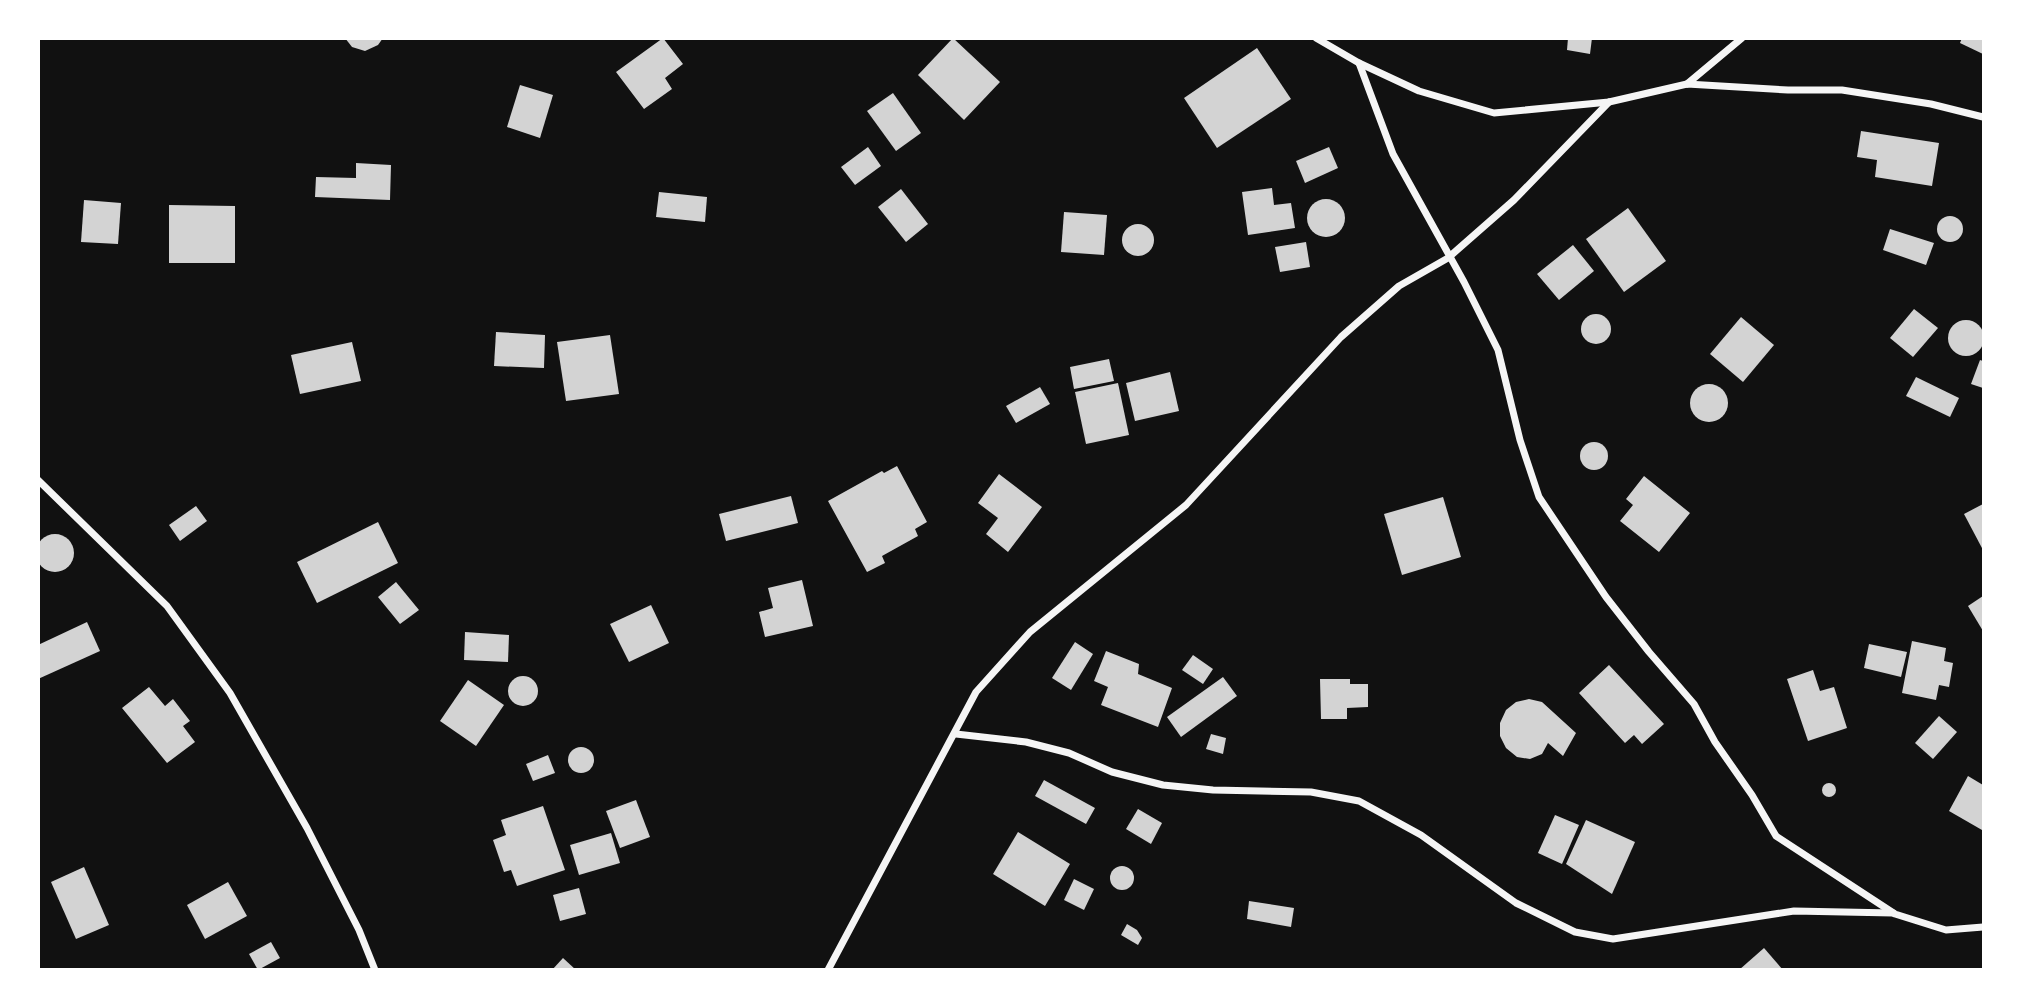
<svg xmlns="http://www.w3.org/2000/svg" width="2022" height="1008" font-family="'Zilla Slab',serif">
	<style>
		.building { fill: #d3d3d3 }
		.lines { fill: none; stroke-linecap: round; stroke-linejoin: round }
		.minor { stroke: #f5f5f5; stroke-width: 7 }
	</style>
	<rect width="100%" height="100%" fill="#111"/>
	<g class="building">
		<polygon points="345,38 383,38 378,45 365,51 352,47"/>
		<polygon points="663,38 683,64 665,78 672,89 644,109 616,72"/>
		<polygon points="953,38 1000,82 964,120 918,75"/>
		<polygon points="1568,38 1592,38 1590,54 1567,50"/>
		<polygon points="1962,38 1983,38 1983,54 1960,43"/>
		<polygon points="1257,48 1291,99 1217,148 1184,98"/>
		<polygon points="520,85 553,95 540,138 507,127"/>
		<polygon points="893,93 921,133 896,151 867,111"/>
		<polygon points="1861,131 1939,143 1932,186 1875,177 1877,160 1857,157"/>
		<polygon points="868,147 881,166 855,185 841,167"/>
		<polygon points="1329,147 1338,168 1305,183 1296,161"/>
		<polygon points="356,163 391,165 390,200 315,197 316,177 356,178"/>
		<polygon points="1272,188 1274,205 1291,203 1295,228 1248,235 1242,192"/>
		<polygon points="901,189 928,224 906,242 878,207"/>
		<polygon points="659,192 707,197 705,222 656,217"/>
		<circle cx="1326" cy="218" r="19"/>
		<polygon points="84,200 121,203 118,244 81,242"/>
		<polygon points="169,205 235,206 235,263 169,263"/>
		<polygon points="1628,208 1666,261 1624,292 1586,239"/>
		<polygon points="1064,212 1107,215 1104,255 1061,252"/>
		<circle cx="1950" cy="229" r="13"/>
		<circle cx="1138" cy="240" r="16"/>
		<polygon points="1890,229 1934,243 1926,265 1883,250"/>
		<polygon points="1306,242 1310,267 1280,272 1275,247"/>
		<polygon points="1573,245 1594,271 1559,300 1537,274"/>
		<polygon points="1914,309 1938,328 1913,357 1890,338"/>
		<circle cx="1596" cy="329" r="15"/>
		<polygon points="1741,317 1774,345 1743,382 1710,354"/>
		<circle cx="1966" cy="338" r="18"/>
		<polygon points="496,332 545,335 544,368 494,366"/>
		<polygon points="610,335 619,394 566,401 557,342"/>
		<polygon points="352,342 361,381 300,394 291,355"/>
		<polygon points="1109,359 1114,381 1074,389 1070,367"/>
		<polygon points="1980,360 1983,361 1983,388 1971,384"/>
		<polygon points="1170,372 1179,411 1135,421 1126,383"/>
		<polygon points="1916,377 1959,398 1950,417 1906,396"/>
		<polygon points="1118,383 1129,435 1086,444 1075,392"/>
		<circle cx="1709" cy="403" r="19"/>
		<polygon points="1040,387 1050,404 1016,423 1006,406"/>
		<circle cx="1594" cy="456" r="14"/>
		<polygon points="897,466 927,522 915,529 918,536 882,556 885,563 867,572 828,501 882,471 884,473"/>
		<polygon points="999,474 1042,507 1008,552 986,534 998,518 978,503"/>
		<polygon points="1644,476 1690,513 1659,552 1620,521 1633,505 1626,499"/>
		<polygon points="791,496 798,523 726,541 719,514"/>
		<polygon points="1443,497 1461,557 1402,575 1384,514"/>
		<polygon points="1983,504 1983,550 1964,514"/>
		<polygon points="196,506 207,521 180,541 169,525"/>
		<polygon points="378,522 398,563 317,603 297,562"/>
		<circle cx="55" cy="553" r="19"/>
		<polygon points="802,580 813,626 765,637 759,612 773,608 768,588"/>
		<polygon points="396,582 419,610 400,624 378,597"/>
		<polygon points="1983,596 1983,631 1968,606"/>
		<polygon points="651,605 669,643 629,662 610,624"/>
		<polygon points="87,622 100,651 38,679 38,645"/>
		<polygon points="465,632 509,635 508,662 464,660"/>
		<polygon points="1912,641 1946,648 1944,661 1953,663 1949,687 1939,685 1936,700 1902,693"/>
		<polygon points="1075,642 1093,654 1071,690 1052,678"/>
		<polygon points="1869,644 1907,652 1901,677 1864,668"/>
		<polygon points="1106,651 1139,664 1138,674 1172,688 1158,727 1101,705 1108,687 1094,681"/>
		<polygon points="1193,655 1213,669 1203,684 1182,670"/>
		<polygon points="1609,665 1664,724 1642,744 1634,735 1625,743 1579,693"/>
		<polygon points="1813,670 1820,691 1834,687 1847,728 1808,741 1787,679"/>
		<circle cx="523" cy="691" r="15"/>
		<polygon points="1223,677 1237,696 1181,737 1167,717"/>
		<polygon points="1320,679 1350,679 1350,684 1368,684 1368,707 1347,708 1347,719 1321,719"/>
		<polygon points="468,680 504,705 476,746 440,721"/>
		<polygon points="149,687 165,706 173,699 190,721 183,726 195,742 167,763 122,708"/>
		<polygon points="1529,699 1542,702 1576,733 1563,756 1548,743 1542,754 1530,759 1517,757 1506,748 1500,736 1500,723 1506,710 1516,702"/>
		<polygon points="1939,716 1957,732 1933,759 1915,743"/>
		<polygon points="1211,734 1226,738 1223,754 1206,749"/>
		<circle cx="581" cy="760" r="13"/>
		<polygon points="548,755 555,773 533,781 526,764"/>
		<polygon points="1968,776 1983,785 1982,830 1949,811"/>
		<polygon points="1044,780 1095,808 1086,824 1035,796"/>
		<circle cx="1829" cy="790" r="7"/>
		<polygon points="636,800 650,837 620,848 606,811"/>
		<polygon points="543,806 565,870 517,886 511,870 504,872 493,840 506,835 501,820"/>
		<polygon points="1138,809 1162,823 1151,844 1126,829"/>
		<polygon points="1555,815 1579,825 1562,864 1538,853"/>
		<polygon points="1586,820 1635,842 1612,894 1566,864"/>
		<polygon points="1018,832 1070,864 1045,906 993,874"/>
		<polygon points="611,833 620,863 579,875 570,845"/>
		<circle cx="1122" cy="878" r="12"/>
		<polygon points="84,867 109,925 76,939 51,882"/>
		<polygon points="1074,879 1094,889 1084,910 1064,900"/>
		<polygon points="228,882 247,916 205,939 187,905"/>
		<polygon points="579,888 586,914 560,921 553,895"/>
		<polygon points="1249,901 1294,908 1291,927 1247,919"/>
		<polygon points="1127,924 1137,930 1142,938 1138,945 1121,935"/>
		<polygon points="271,942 280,958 258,970 249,954"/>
		<polygon points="1764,948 1783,970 1739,970"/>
		<polygon points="563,958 576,970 552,970"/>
	</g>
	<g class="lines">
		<g class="minor">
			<polyline points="1316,38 1359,63 1419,91 1494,113 1609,102 1687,84 1788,90 1842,90 1931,104 1983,117"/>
			<polyline points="1359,63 1393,154 1464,282 1498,350 1520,440 1539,497 1606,597 1649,652 1694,704 1715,742 1752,795 1776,836 1895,914 1946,930 1983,927"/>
			<polyline points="1687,84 1742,38"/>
			<polyline points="38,480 167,606 230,693 307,828 359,930 375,970"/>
			<polyline points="956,734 1026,742 1069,753 1112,772 1163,785 1213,790 1311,792 1359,801 1421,835 1516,903 1575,932 1613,939 1794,911 1893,913"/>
			<polyline points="828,970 976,692 1030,632 1186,505 1341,337 1399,286 1448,258 1514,200 1609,102"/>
		</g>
	</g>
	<rect width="2022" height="1008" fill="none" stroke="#ffffff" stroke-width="80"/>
</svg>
